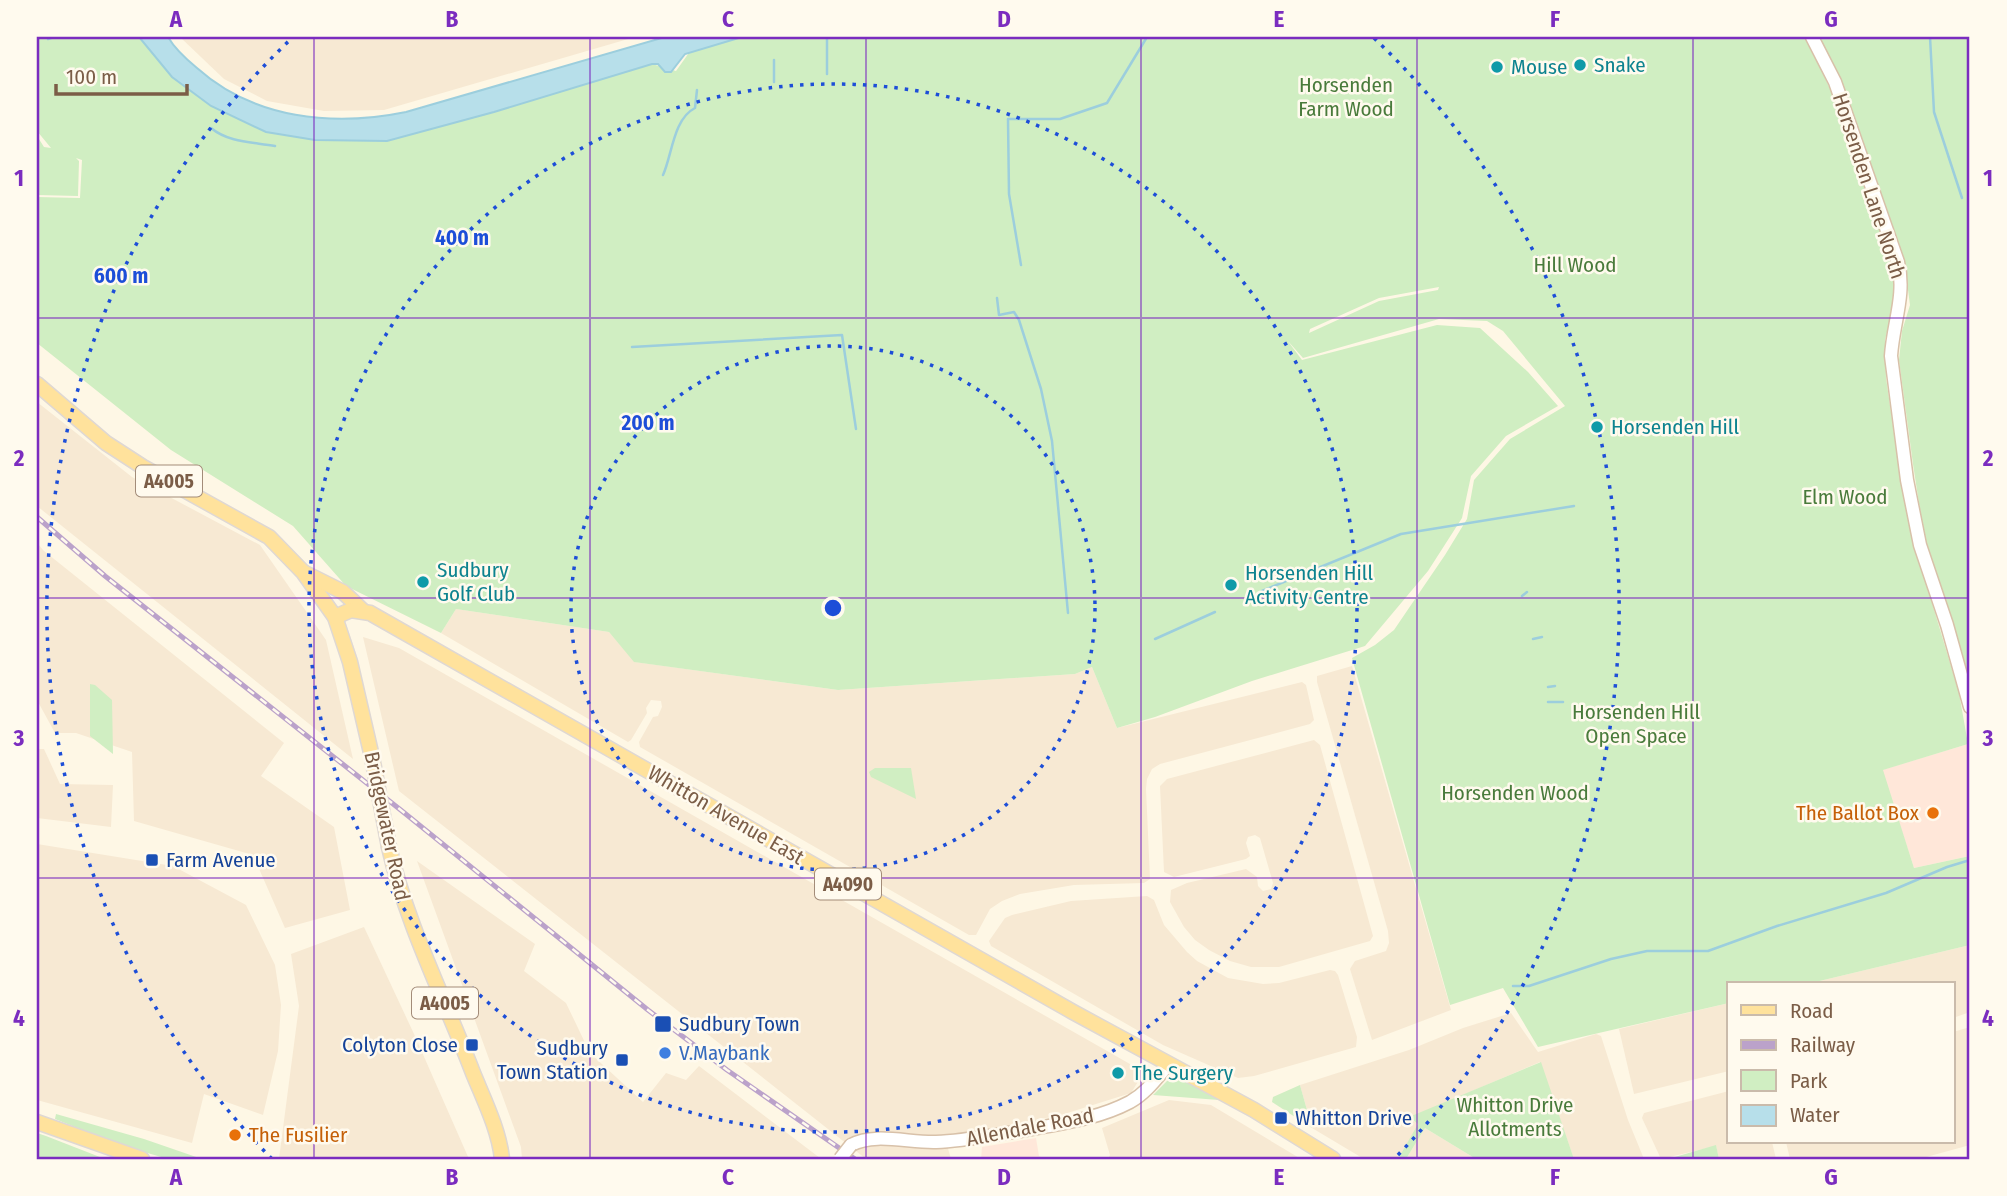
<svg xmlns="http://www.w3.org/2000/svg" width="2007" height="1196" font-family="'Fira Sans Condensed',sans-serif">
	<style>
		.residential { fill: #f7e9d3 }
		.commercial { fill: #ffe7d9 }
		.green { fill: #d0eec2; fill-rule: evenodd }
		.water { fill: #b7dfea; stroke: #9ccedd; stroke-width: 2 }
		.lines { fill: none; stroke-linecap: round; stroke-linejoin: round }
		.stream { stroke: #9ccedd; stroke-width: 2.5 }
		.secondary-casing { stroke: #d8c1a9; stroke-width: 15 }
		.primary-casing { stroke: #dfd8d3; stroke-width: 17 }
		.secondary { stroke: #fff; stroke-width: 12 }
		.primary { stroke: #ffe29c; stroke-width: 14 }
		.rail-casing { stroke: #bba2ca; stroke-width: 5 }
		.rail { stroke: #fffaee; stroke-width: 2.5; stroke-dasharray: 8; stroke-linecap: butt }
		.secondary-bridge-casing { stroke: #d8c1a9; stroke-width: 15; stroke-linecap: butt }
		.primary-bridge-casing { stroke: #dfd8d3; stroke-width: 17; stroke-linecap: butt }
		.secondary-bridge { stroke: #fff; stroke-width: 12 }
		.primary-bridge { stroke: #ffe29c; stroke-width: 14 }
		.grid { fill: none; stroke: #7b2cbf; stroke-width: 2; stroke-opacity: 0.55 }
		.ring { fill: none; stroke: #1d4ed8; stroke-width: 3.5; stroke-dasharray: 3.5 7 }
		.culture-dot { fill: #0f9aa8; stroke: #fffaee; stroke-width: 2.5 }
		.food-dot { fill: #e8710a; stroke: #fffaee; stroke-width: 2.5 }
		.transit-dot { fill: #1a4fb4; stroke: #fffaee; stroke-width: 2.5 }
		.shop-dot { fill: #3f7fe0; stroke: #fffaee; stroke-width: 2.5 }
		.labels { text-anchor: middle; stroke-width: 5; stroke-linejoin: round; paint-order: stroke }
		.shield { fill: #fffaee; stroke: #a38c79; stroke-width: 2 }
		.shield-label { font-size: 19px; font-weight: bold; fill: #7b5d47 }
		.culture-label { font-size: 21px; fill: #0d838f; stroke: #fffaee; text-anchor: start }
		.park-label { font-size: 21px; fill: #497b3b; stroke: #fffaee }
		.street-label { font-size: 21px; fill: #7b5d47; stroke: #fffaee }
		.food-label { font-size: 21px; fill: #c56008; stroke: #fffaee; text-anchor: end }
		.transit-label { font-size: 21px; fill: #164399; stroke: #fffaee; text-anchor: start }
		.shop-label { font-size: 21px; fill: #366cbe; stroke: #fffaee; text-anchor: start }
		.centre { fill: #1d4ed8; stroke: #fffaee; stroke-width: 3.5 }
		.ring-label { font-size: 21px; text-anchor: middle; font-weight: bold; fill: #1d4ed8; stroke: #fffaee; stroke-width: 5; stroke-linejoin: round; paint-order: stroke }
		.neatline { fill: none; stroke: #7b2cbf; stroke-width: 2.5 }
		.grid-label { font-size: 23px; text-anchor: middle; font-weight: bold; fill: #7b2cbf }
	</style>
	<rect width="100%" height="100%" fill="#fef7e5"/>
	<g class="residential">
		<polygon points="180,37 635,37 384,110 324,111 267,101 224,79"/>
		<polygon points="37,402 132,477 260,545 326,640 353,759 37,506"/>
		<polygon points="37,543 44,551 284,743 261,776 334,827 350,910 285,928 253,855 134,821 132,752 76,733 55,733 37,700"/>
		<polygon points="456,609 609,632 635,662 838,690 1075,674 1092,667 1117,728 1302,682 1306,685 1314,720 1310,724 1160,764 1152,769 1147,779 1146,789 1150,879 1144,883 1074,885 1020,894 1002,901 990,909 976,935 969,935 640,747 639,742 653,717 658,716 662,707 661,701 651,700 646,708 647,713 631,740 628,742 441,633"/>
		<polygon points="363,637 399,648 1144,1072 1131,1093 1061,1115 945,1138 951,1159 866,1159 399,791"/>
		<polygon points="1352,666 1451,1010 1372,1040 1350,969 1355,961 1386,951 1389,943 1388,931 1317,682 1317,676"/>
		<polygon points="1314,740 1320,745 1373,936 1370,941 1279,967 1251,967 1230,961 1209,950 1195,940 1184,927 1170,902 1171,890 1187,883 1246,869 1257,877 1258,886 1263,891 1271,889 1273,883 1260,838 1255,835 1248,837 1246,843 1250,856 1246,859 1174,877 1164,872 1160,786 1167,779"/>
		<polygon points="37,749 44,749 60,784 113,785 111,827 37,818"/>
		<polygon points="37,844 173,866 246,905 275,965 281,1005 278,1051 263,1115 204,1094 192,1143 37,1100"/>
		<polygon points="417,861 535,944 524,971 566,1003 590,1053 643,1102 666,1073 686,1080 699,1066 820,1158 522,1159 521,1147"/>
		<polygon points="1147,896 1154,900 1164,925 1187,952 1197,961 1228,978 1263,984 1279,983 1330,970 1335,971 1338,975 1357,1037 1356,1047 1254,1076 1238,1078 1163,1045 991,946 989,941 1005,918 1012,915 1071,901"/>
		<polygon points="364,927 414,1034 469,1159 279,1159 299,1006 291,954"/>
		<polygon points="1970,945 1970,1012 1953,1018 1953,984 1807,984"/>
		<polygon points="1729,1003 1729,1071 1634,1094 1619,1029"/>
		<polygon points="1511,1013 1538,1052 1596,1034 1601,1036 1628,1120 1644,1159 1574,1159 1540,1062 1409,1118 1419,1124 1398,1159 1364,1159 1312,1128 1300,1085 1409,1050 1463,1028"/>
		<polygon points="1970,1027 1970,1145 1919,1159 1790,1159 1786,1142 1953,1142 1953,1032"/>
		<polygon points="1729,1091 1729,1142 1772,1142 1776,1159 1719,1159 1716,1146 1661,1159 1642,1118 1644,1113"/>
		<polygon points="1169,1100 1211,1105 1301,1159 1108,1159 1110,1155 1102,1128"/>
		<polygon points="1425,1128 1476,1159 1406,1159"/>
	</g>
	<g class="commercial">
		<polygon points="1968,744 1970,856 1914,868 1882,770"/>
		<polygon points="1036,1138 1039,1156 1044,1159 981,1159 982,1147"/>
	</g>
	<g class="green">
		<path d="M37,37H146L167,66L209,105L286,135L358,139L645,62L676,71L691,50L735,37H1806L1848,128L1877,223L1894,263L1897,289L1885,340L1886,378L1901,481L1915,546L1959,693L1968,744L1883,770L1914,868L1970,856V945L1807,984H1729V1003L1538,1047L1503,988L1450,1005L1352,658L1375,645L1394,630L1445,555L1467,519L1474,480L1510,439L1565,406L1503,331L1487,321L1439,319L1303,358L1287,340L1302,360L1437,325L1480,328L1528,372L1558,406L1506,436L1471,476L1462,518L1428,571L1365,646L1252,681L1155,717L1117,728L1092,667L1075,674L838,690L634,662L609,632L456,609L441,633L346,586L293,526L171,450L37,343V197L80,198L82,160L76,158L79,161L78,196L37,195V136L44,147L51,148L37,131ZM1439,287L1438,290L1379,301L1309,333L1310,329L1379,298Z"/>
		<polygon points="1819,37 1970,37 1970,690 1925,543 1913,464 1899,360 1902,331 1910,305 1904,260 1841,80"/>
		<polygon points="90,684 95,685 112,700 113,754 90,736"/>
		<polygon points="875,768 911,768 916,799 871,777 869,772"/>
		<polygon points="1541,1062 1574,1159 1476,1159 1425,1128 1406,1159 1398,1159 1418,1124 1409,1117"/>
		<polygon points="1173,1075 1219,1100 1153,1095"/>
		<polygon points="1300,1085 1312,1128 1272,1102 1273,1097"/>
		<polygon points="56,1114 144,1139 202,1159 168,1159 120,1145 55,1119"/>
		<polygon points="37,1133 46,1136 105,1159 37,1159"/>
		<polygon points="1716,1145 1719,1159 1668,1159"/>
	</g>
	<path class="water" d="M139,37H168C175,49 186,59 197,68C254,119 333,127 406,112L665,37H742L685,54L671,72H665L658,64H652L494,112L387,141L315,140L266,132L211,106L172,77Z"/>
	<g class="lines">
		<g class="stream">
			<polyline points="1930,37 1934,112 1962,198"/>
			<polyline points="48,39 54,37"/>
			<polyline points="774,60 774,82"/>
			<polyline points="827,74 827,37"/>
			<path d="M211,128C229,143 254,142 275,146"/>
			<path d="M663,175C672,156 673,119 695,108L697,90"/>
			<polyline points="1021,265 1009,194 1008,119 1060,119 1107,103 1147,37"/>
			<polyline points="997,298 999,315 1014,312 1019,320 1041,389 1052,441 1068,613"/>
			<polyline points="632,347 842,335 856,429"/>
			<polyline points="1262,591 1401,534 1574,506"/>
			<polyline points="1522,596 1527,592"/>
			<polyline points="1155,639 1215,612"/>
			<polyline points="1533,639 1542,637"/>
			<polyline points="1548,687 1555,686"/>
			<polyline points="1548,702 1563,702"/>
			<polyline points="1513,986 1529,986 1611,959 1647,951 1708,951 1777,926 1886,893 1947,867 1970,860"/>
		</g>
		<defs>
			<g id="secondary">
				<path d="M1812,37L1835,82L1898,262C1906,295 1893,323 1891,356L1907,480L1920,545L1947,625L1970,707"/>
				<path d="M851,1145C875,1132 909,1143 936,1142C964,1141 993,1135 1021,1131C1057,1124 1096,1120 1130,1102C1146,1093 1156,1079 1168,1065"/>
			</g>
			<g id="primary">
				<polyline points="37,384 106,443 143,467 269,537 303,572 335,617 350,662 372,757"/>
				<polyline points="305,573 343,592 362,610"/>
				<polyline points="335,617 351,610 370,613 1073,1012 1254,1110 1333,1159"/>
				<path d="M389,847C407,926 444,997 473,1073C484,1100 499,1130 502,1159"/>
				<polyline points="37,1122 142,1159"/>
			</g>
		</defs>
		<use href="#secondary" class="secondary-casing"/>
		<use href="#primary" class="primary-casing"/>
		<use href="#secondary" class="secondary"/>
		<use href="#primary" class="primary"/>
		<defs>
			<polyline id="rail" points="37,517 105,576 402,811 648,1010 727,1070 855,1159"/>
		</defs>
		<use href="#rail" class="rail-casing"/>
		<use href="#rail" class="rail"/>
		<defs>
			<polyline id="secondary-bridge" points="840,1159 851,1145"/>
			<polyline id="primary-bridge" points="372,757 389,847"/>
		</defs>
		<use href="#secondary-bridge" class="secondary-bridge-casing"/>
		<use href="#primary-bridge" class="primary-bridge-casing"/>
		<use href="#secondary-bridge" class="secondary-bridge"/>
		<use href="#primary-bridge" class="primary-bridge"/>
	</g>
	<path class="grid" d="M314,37V1159M590,37V1159M866,37V1159M1141,37V1159M1417,37V1159M1693,37V1159M37,318H1970M37,598H1970M37,878H1970"/>
	<g class="ring">
		<circle cx="833" cy="608" r="262"/>
		<circle cx="833" cy="608" r="524"/>
		<path d="M272 1159A786 786 0 0 1 292 38M1374 38A786 786 0 0 1 1394 1159"/>
	</g>
	<g class="culture-dot">
		<circle cx="1580" cy="65" r="7"/>
		<circle cx="1497" cy="67" r="7"/>
		<circle cx="1597" cy="427" r="7"/>
		<circle cx="423" cy="582" r="7"/>
		<circle cx="1231" cy="585" r="7"/>
		<circle cx="1118" cy="1073" r="7"/>
	</g>
	<g class="food-dot">
		<circle cx="1933" cy="813" r="7"/>
		<circle cx="235" cy="1135" r="7"/>
	</g>
	<g class="transit-dot">
		<rect x="145" y="853" width="14" height="14" rx="3.5"/>
		<rect x="654" y="1015" width="18" height="18" rx="3.5"/>
		<rect x="465" y="1038" width="14" height="14" rx="3.5"/>
		<rect x="615" y="1053" width="14" height="14" rx="3.5"/>
		<rect x="1274" y="1111" width="14" height="14" rx="3.5"/>
	</g>
	<circle class="shop-dot" cx="665" cy="1053" r="7"/>
	<g class="labels">
		<g class="shield">
			<rect x="136" y="465.5" width="66" height="31" rx="5"/>
			<rect x="815" y="868.5" width="66" height="31" rx="5"/>
			<rect x="412" y="987.5" width="66" height="31" rx="5"/>
		</g>
		<g class="shield-label">
			<text x="169" y="488">A4005</text>
			<text x="848" y="891">A4090</text>
			<text x="445" y="1010">A4005</text>
		</g>
		<g class="culture-label">
			<text x="1594" y="72">Snake</text>
			<text x="1511" y="74">Mouse</text>
			<text x="1611" y="434">Horsenden Hill</text>
			<text x="437" y="577">Sudbury<tspan x="437" dy="24">Golf Club</tspan></text>
			<text x="1245" y="580">Horsenden Hill<tspan x="1245" dy="24">Activity Centre</tspan></text>
			<text x="1132" y="1080">The Surgery</text>
		</g>
		<g class="park-label">
			<text x="1346" y="92">Horsenden<tspan x="1346" dy="24">Farm Wood</tspan></text>
			<text x="1575" y="272">Hill Wood</text>
			<text x="1845" y="504">Elm Wood</text>
			<text x="1636" y="719">Horsenden Hill<tspan x="1636" dy="24">Open Space</tspan></text>
			<text x="1515" y="800">Horsenden Wood</text>
			<text x="1515" y="1112">Whitton Drive<tspan x="1515" dy="24">Allotments</tspan></text>
		</g>
		<g class="street-label">
			<text transform="translate(1869 186) rotate(72)" y="7">Horsenden Lane North</text>
			<text transform="translate(726 815) rotate(30)" y="7">Whitton Avenue East</text>
			<text transform="translate(387 826) rotate(78)" y="7">Bridgewater Road</text>
			<text transform="translate(1030 1127) rotate(-11)" y="7">Allendale Road</text>
		</g>
		<g class="food-label">
			<text x="1919" y="820">The Ballot Box</text>
			<text x="249" y="1142" text-anchor="start">The Fusilier</text>
		</g>
		<g class="transit-label">
			<text x="166" y="867">Farm Avenue</text>
			<text x="679" y="1031">Sudbury Town</text>
			<text x="458" y="1052" text-anchor="end">Colyton Close</text>
			<text x="608" y="1055" text-anchor="end">Sudbury<tspan x="608" dy="24">Town Station</tspan></text>
			<text x="1295" y="1125">Whitton Drive</text>
		</g>
		<g class="shop-label">
			<text x="679" y="1060">V.Maybank</text>
		</g>
	</g>
	<circle cx="833" cy="608" r="10" class="centre"/>
	<g class="ring-label">
		<text x="462" y="245">400 m</text>
		<text x="121" y="283">600 m</text>
		<text x="648" y="430">200 m</text>
	</g>
	<rect width="2007" height="1196" fill="none" stroke="#fffaee" stroke-width="77"/>
	<rect x="1727" y="982" width="228" height="161" fill="#fffaee" stroke="#cabbab" stroke-width="2"/>
	<rect x="1741" y="1005" width="35" height="10" fill="#ffe29c" stroke="#cabbab" stroke-width="2"/>
	<text x="1790" y="1018" font-size="21" fill="#7b5d47">Road</text>
	<rect x="1741" y="1040" width="35" height="10" fill="#bba2ca" stroke="#cabbab" stroke-width="2"/>
	<text x="1790" y="1052" font-size="21" fill="#7b5d47">Railway</text>
	<rect x="1741" y="1070" width="35" height="21" fill="#d0eec2" stroke="#cabbab" stroke-width="2"/>
	<text x="1790" y="1088" font-size="21" fill="#7b5d47">Park</text>
	<rect x="1741" y="1105" width="35" height="21" fill="#b7dfea" stroke="#cabbab" stroke-width="2"/>
	<text x="1790" y="1122" font-size="21" fill="#7b5d47">Water</text>
	<path d="M56 84v10h131v-10" fill="none" stroke="#7b5d47" stroke-width="3.5"/>
	<text x="66" y="84" font-size="21" fill="#7b5d47" stroke="#fffaee" stroke-width="5" paint-order="stroke">100 m</text>
	<rect x="38" y="38" width="1930" height="1120" class="neatline"/>
	<g class="grid-label">
		<text x="176" y="27">A</text>
		<text x="452" y="27">B</text>
		<text x="728" y="27">C</text>
		<text x="1004" y="27">D</text>
		<text x="1279" y="27">E</text>
		<text x="1555" y="27">F</text>
		<text x="1831" y="27">G</text>
		<text x="19" y="186">1</text>
		<text x="1988" y="186">1</text>
		<text x="19" y="466">2</text>
		<text x="1988" y="466">2</text>
		<text x="19" y="746">3</text>
		<text x="1988" y="746">3</text>
		<text x="19" y="1026">4</text>
		<text x="1988" y="1026">4</text>
		<text x="176" y="1185">A</text>
		<text x="452" y="1185">B</text>
		<text x="728" y="1185">C</text>
		<text x="1004" y="1185">D</text>
		<text x="1279" y="1185">E</text>
		<text x="1555" y="1185">F</text>
		<text x="1831" y="1185">G</text>
	</g>
</svg>
